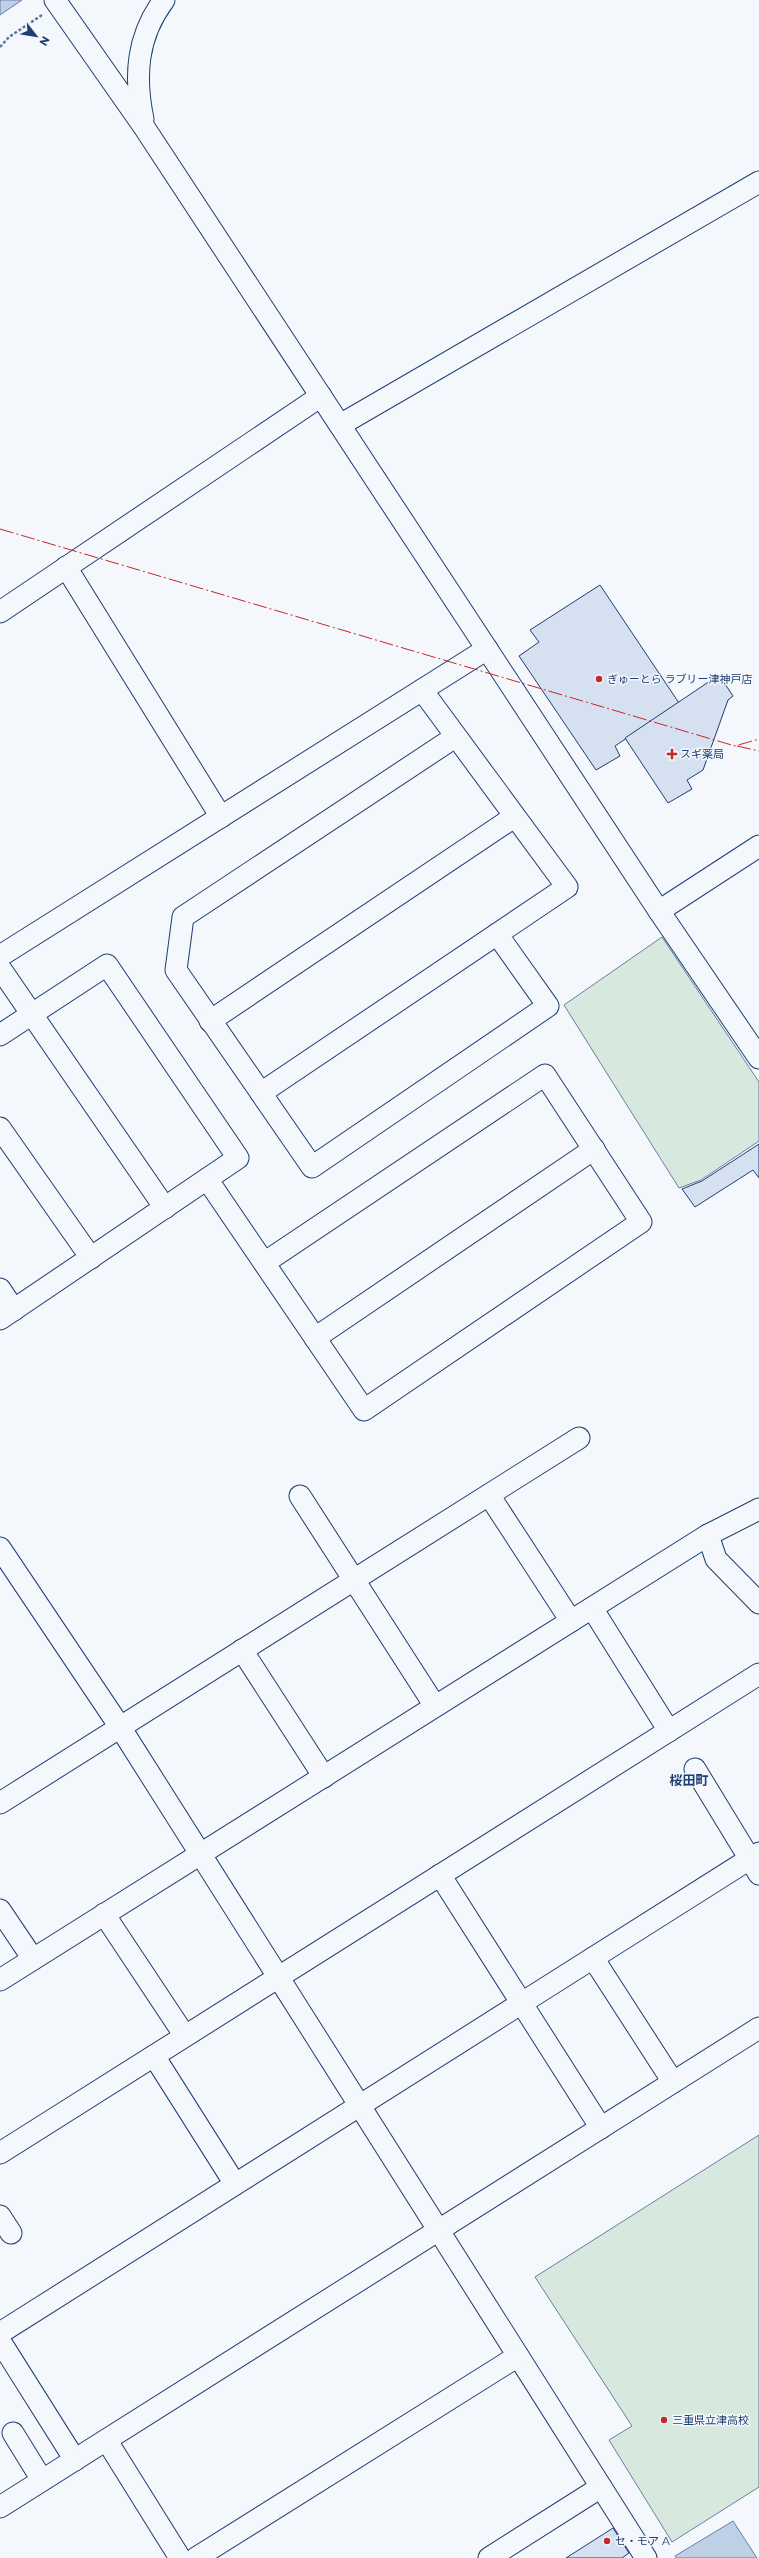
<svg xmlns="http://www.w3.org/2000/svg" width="759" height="2558" font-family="Montserrat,'Noto Sans JP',sans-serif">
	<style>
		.green { fill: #d7e8df; stroke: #687fa3 }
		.water { fill: #bed0e5; stroke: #687fa3 }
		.building { fill: #d5e0f0; stroke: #1d3f73 }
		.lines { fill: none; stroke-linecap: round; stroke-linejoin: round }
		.minor-casing { stroke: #1d3f73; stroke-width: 23 }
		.path { stroke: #5e769c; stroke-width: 2.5; stroke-dasharray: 3 2; stroke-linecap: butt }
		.minor { stroke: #f4f7fb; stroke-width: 21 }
		.power { stroke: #c62828; stroke-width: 1; stroke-dasharray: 14 3 2 3; stroke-linecap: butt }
		.poi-dot { fill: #c62828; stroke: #f4f7fb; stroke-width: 1.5 }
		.labels { text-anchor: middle; stroke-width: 3; stroke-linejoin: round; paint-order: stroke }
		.poi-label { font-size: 11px; fill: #1d3f73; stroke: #f4f7fb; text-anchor: start }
		.quarter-label { font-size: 13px; font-weight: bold; fill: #1d3f73; stroke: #f4f7fb }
	</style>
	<rect width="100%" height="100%" fill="#f4f7fb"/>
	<g class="green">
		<polygon points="662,937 759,1082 759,1141 701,1180 679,1188 564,1005"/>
		<polygon points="759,2135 759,2487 672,2542 609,2440 632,2426 535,2277"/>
	</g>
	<g class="water">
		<polygon points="0,0 22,0 0,15"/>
		<polygon points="733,2521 757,2558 676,2558 675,2556"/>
	</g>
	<g class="building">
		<polygon points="600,585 679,703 615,746 620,756 596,770 519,656 539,642 530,630"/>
		<polygon points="719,675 733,696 728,700 703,770 687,780 692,789 668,803 625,738"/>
		<polygon points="759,1144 759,1178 753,1170 695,1207 682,1189 702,1181"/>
		<polygon points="613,2528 629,2553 622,2558 566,2558"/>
	</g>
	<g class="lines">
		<defs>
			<g id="minor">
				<polyline points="55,0 144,127 659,911 759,1058"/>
				<path d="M143,119C134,76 137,36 164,0"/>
				<polyline points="340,425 759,182"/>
				<polyline points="66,567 221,817"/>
				<polyline points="0,612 321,396"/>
				<polyline points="455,737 183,917 176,970 312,1167 548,1006 497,934"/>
				<polyline points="659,911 759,846"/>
				<polyline points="0,956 487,649"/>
				<polyline points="0,968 165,1208"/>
				<polyline points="210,1021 514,817"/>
				<polyline points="0,1035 107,965 238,1158 0,1319"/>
				<polyline points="261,1093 567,887 422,690"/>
				<polyline points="0,1128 91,1258"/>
				<path d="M207,1179C259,1256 311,1333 364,1410L641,1222L545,1075L264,1263"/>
				<polyline points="0,1289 14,1310"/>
				<polyline points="315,1338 594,1149"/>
				<polyline points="489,1495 571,1621"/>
				<polyline points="300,1496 435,1706"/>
				<polyline points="708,1535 716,1559 759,1603"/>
				<polyline points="0,1548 120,1727 646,2558"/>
				<polyline points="592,1608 669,1731"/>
				<polyline points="242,1650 324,1777"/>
				<polyline points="695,1769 759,1874"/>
				<polyline points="0,1803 579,1438"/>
				<polyline points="440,1875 601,2128"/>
				<polyline points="0,1910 33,1959"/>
				<polyline points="104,1914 185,2036"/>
				<polyline points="593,1958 673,2082"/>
				<polyline points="0,1980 708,1535 759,1509"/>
				<polyline points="154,2056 235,2184"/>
				<polyline points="0,2153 759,1674"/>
				<polyline points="0,2216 11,2233"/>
				<polyline points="0,2333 759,1853"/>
				<polyline points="0,2341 75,2460"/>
				<polyline points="13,2433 42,2480"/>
				<polyline points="107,2441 180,2558"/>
				<polyline points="0,2507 759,2028"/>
				<polyline points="196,2558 518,2356"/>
				<polyline points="489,2558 601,2487"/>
			</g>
		</defs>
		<use href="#minor" class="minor-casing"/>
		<polyline class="path" points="0,47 9,37 42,15"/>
		<use href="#minor" class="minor"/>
		<g class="power">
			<polyline points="0,529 735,746 759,739"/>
			<polyline points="737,746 759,751"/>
		</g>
	</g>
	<g class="poi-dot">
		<circle cx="599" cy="679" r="4"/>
		<path d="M670 748h4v4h4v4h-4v4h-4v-4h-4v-4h4z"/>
		<circle cx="664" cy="2420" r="4"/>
		<circle cx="607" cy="2541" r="4"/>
	</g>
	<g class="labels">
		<g class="poi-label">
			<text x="607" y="683">ぎゅーとら ラブリー津神戸店</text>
			<text x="680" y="758">スギ薬局</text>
			<text x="672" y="2424">三重県立津高校</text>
			<text x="615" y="2545">セ・モア A</text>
		</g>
		<g class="quarter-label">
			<text x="689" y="1785">桜田町</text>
		</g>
	</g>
	<g transform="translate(36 36) rotate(121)" stroke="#f4f7fb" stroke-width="3" paint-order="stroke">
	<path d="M0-3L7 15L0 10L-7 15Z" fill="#1d3f73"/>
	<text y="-6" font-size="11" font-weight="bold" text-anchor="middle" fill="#1d3f73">N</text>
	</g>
</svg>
